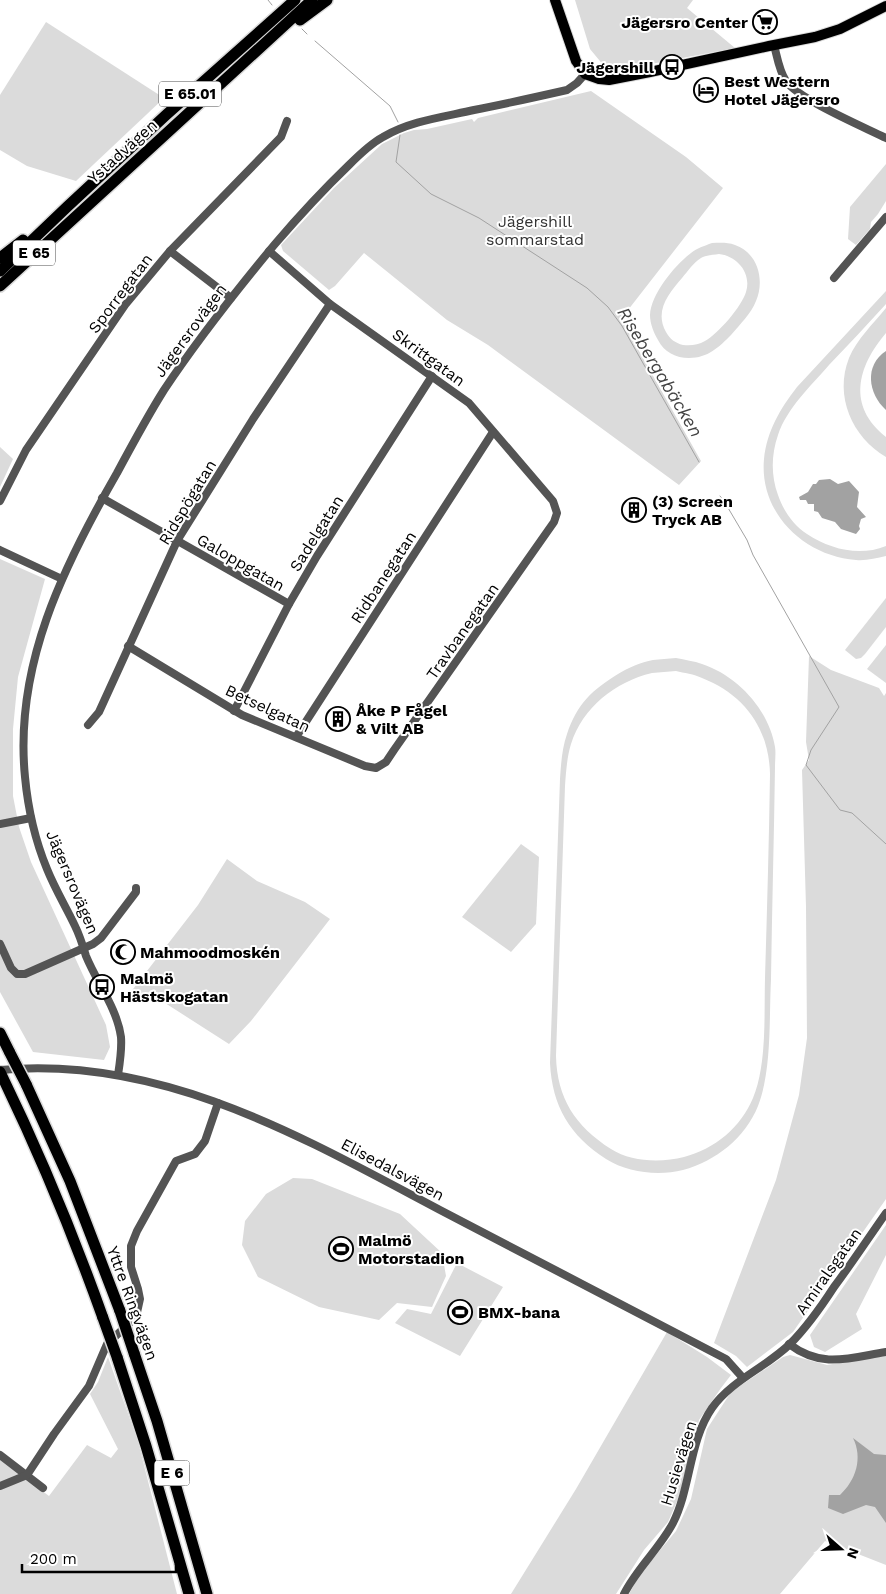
<svg xmlns="http://www.w3.org/2000/svg" width="886" height="1594" font-family="'Work Sans',sans-serif">
	<style>
		.green { fill: #dbdbdb; fill-rule: evenodd }
		.water { fill: #a2a2a2 }
		.lines { fill: none; stroke-linecap: round; stroke-linejoin: round }
		.stream { stroke: #a2a2a2; stroke-width: 1 }
		.major-casing { stroke: #dbdbdb; stroke-width: 12 }
		.highway-casing { stroke: #dbdbdb; stroke-width: 14 }
		.minor { stroke: #545454; stroke-width: 8 }
		.major { stroke: #000; stroke-width: 10 }
		.highway { stroke: #000; stroke-width: 11 }
		.highway-bridge-casing { stroke: #dbdbdb; stroke-width: 14; stroke-linecap: butt }
		.highway-bridge { stroke: #000; stroke-width: 11 }
		.labels { text-anchor: middle; stroke-width: 4; stroke-linejoin: round; paint-order: stroke }
		.shield { fill: #fff; stroke: #4c4c4c; stroke-width: 1 }
		.shield-label { font-size: 15px; font-weight: bold; fill: #000 }
		.poi-label { font-size: 16px; font-weight: bold; fill: #000; stroke: #fff; text-anchor: start }
		.street-label { font-size: 16px; fill: #000; stroke: #fff }
		.park-label { font-size: 16px; fill: #323232; stroke: #fff }
		.water-label { font-size: 18px; font-style: italic; fill: #434343; stroke: #fff }
	</style>
	<rect width="100%" height="100%" fill="#fff"/>
	<g class="green">
		<polygon points="575,0 693,0 687,8 735,48 609,72 590,49"/>
		<polygon points="46,22 164,98 76,181 27,166 0,150 0,95"/>
		<polygon points="591,91 686,157 723,188 621,319 701,461 679,485 488,345 447,320 364,253 335,286 329,290 283,251 281,245 334,188 382,144 404,133 414,130 427,129 472,119 474,122 478,118"/>
		<polygon points="886,164 886,201 878,214 871,222 870,229 856,245 848,239 850,207"/>
		<path d="M712,243C719,243 727,242 735,245C758,253 765,280 756,301C751,314 740,324 731,335C719,347 708,358 689,358C676,358 664,352 658,340C654,333 650,324 650,315C651,294 675,265 691,253C697,248 704,246 712,243ZM719,254C737,256 752,273 746,292C742,306 718,334 705,341C698,345 691,346 683,345C675,343 670,339 666,332C654,311 669,293 682,278C688,271 693,263 701,258C706,255 713,255 719,254Z"/>
		<path d="M886,291V304C867,325 848,345 829,365C811,386 787,408 778,435C771,455 771,476 778,495C783,510 793,525 807,534C830,549 859,557 886,546V556C876,558 866,561 856,560C804,556 759,513 764,459C767,431 780,409 797,387Z"/>
		<path d="M886,308V333C857,367 847,406 886,437V457C852,437 834,396 849,358C857,339 873,324 886,308Z"/>
		<polygon points="0,447 13,459 0,487"/>
		<polygon points="0,559 45,579 18,677 13,729 13,796 19,827 31,862 106,1025 110,1047 104,1060 33,1052 0,992"/>
		<polygon points="886,598 886,627 865,654 861,658 856,659 845,650"/>
		<polygon points="886,645 886,683 867,669"/>
		<polygon points="809,656 831,670 879,688 884,696 886,693 886,1199 793,1332 747,1367 736,1356 714,1343 776,1180 799,1095 807,1038 806,907 802,770 809,760 806,742"/>
		<path d="M676,658C685,660 694,661 702,664C738,676 769,710 775,747C776,753 775,760 775,767C774,837 772,908 771,979C769,1017 772,1070 758,1106C745,1138 716,1161 683,1170C659,1176 628,1173 606,1159C570,1136 552,1106 550,1063L560,779C561,764 562,748 567,734C577,704 592,690 618,674C628,668 641,662 653,660C660,659 668,659 676,658ZM676,671C684,673 694,674 702,678C745,695 769,729 770,774C769,842 767,910 765,978C764,1014 767,1065 753,1098C741,1127 715,1149 684,1157C661,1163 631,1162 611,1149C575,1126 557,1098 556,1056L565,786C566,772 567,757 571,744C583,707 615,682 652,673C660,672 668,672 676,671Z"/>
		<polygon points="521,844 539,857 536,924 511,952 462,917"/>
		<polygon points="227,859 257,881 305,902 330,919 251,1021 229,1044 151,994 137,1003 123,1002 198,905"/>
		<polygon points="293,1178 312,1179 400,1214 442,1253 446,1276 432,1307 397,1303 379,1320 319,1307 258,1277 242,1245 245,1221 266,1194"/>
		<polygon points="886,1225 886,1255 856,1314 862,1329 825,1352 814,1347 810,1335"/>
		<polygon points="457,1263 503,1287 460,1356 395,1323 407,1309 431,1314"/>
		<polygon points="667,1332 707,1357 731,1375 721,1388 699,1420 679,1497 668,1522 644,1550 616,1594 511,1594 576,1489"/>
		<polygon points="790,1355 827,1365 886,1355 886,1565 825,1541 780,1594 629,1594 640,1574 676,1531 691,1499 707,1429 731,1392 783,1357"/>
		<polygon points="108,1357 138,1442 177,1594 0,1594 0,1459 49,1496 87,1445 111,1458 118,1449 90,1394 98,1382"/>
	</g>
	<g class="water">
		<path d="M886,351V410C868,394 864,365 886,351Z"/>
		<polygon points="830,479 838,484 849,481 859,492 857,507 866,517 861,519 859,526 860,529 856,534 841,529 835,522 822,518 818,512 814,511 814,504 808,504 806,500 800,500 799,497 808,492 813,484 816,484 819,480"/>
		<path d="M853,1438L874,1454L886,1455V1523L875,1507L866,1505L843,1514L828,1508L829,1495H840C856,1480 863,1458 853,1438Z"/>
	</g>
	<g class="lines">
		<g class="stream">
			<polyline points="268,0 272,5"/>
			<polyline points="302,29 307,34"/>
			<polyline points="315,41 390,106 398,122"/>
			<polyline points="400,135 396,162 431,194 479,218 587,288 608,307 622,326 699,462"/>
			<polyline points="720,496 724,501 747,540 753,555 839,707 811,750 806,765 840,810 852,813 886,844"/>
		</g>
		<defs>
			<polyline id="major" points="555,0 576,61 585,74 599,79 609,80 650,72 769,46 815,37 840,29 886,6"/>
			<g id="highway">
				<polyline points="300,20 327,0"/>
				<polyline points="0,258 23,240"/>
				<polyline points="0,271 68,206 166,115 295,0"/>
				<polyline points="0,286 312,0"/>
				<polyline points="0,1033 10,1053"/>
				<path d="M0,1072C39,1152 73,1234 103,1318"/>
				<polyline points="26,1084 70,1181 120,1311"/>
				<polyline points="134,1353 157,1421 207,1594"/>
				<polyline points="117,1357 146,1446 189,1594"/>
			</g>
		</defs>
		<use href="#major" class="major-casing"/>
		<use href="#highway" class="highway-casing"/>
		<g class="minor">
			<path d="M774,45C777,56 779,71 786,81C798,99 864,127 886,138"/>
			<polyline points="170,251 231,298"/>
			<polyline points="834,278 886,217"/>
			<polyline points="102,498 289,604"/>
			<polyline points="0,501 26,450 125,305 170,251 281,137 287,121"/>
			<polyline points="0,550 62,579"/>
			<polyline points="128,646 242,715 365,766 376,768 386,762 394,750 554,522 557,513 553,501 469,403 330,304 269,251"/>
			<polyline points="234,711 289,604 317,556 432,376"/>
			<polyline points="88,725 99,712 177,541 253,419 330,304"/>
			<polyline points="296,737 493,432"/>
			<polyline points="0,824 31,818"/>
			<polyline points="0,944 11,968 17,974 25,974 93,944 101,938 136,892 136,888"/>
			<path d="M0,1070C162,1055 302,1137 440,1210C536,1259 630,1310 726,1359L743,1378"/>
			<path d="M118,1075C120,1062 122,1050 121,1037C117,1008 97,983 86,956C83,946 80,936 75,926C66,907 55,889 47,869C35,840 28,809 25,777C14,666 63,567 117,473C132,445 147,417 164,390C198,339 236,291 275,244C299,216 323,190 349,165C359,155 370,144 383,137C410,121 443,117 474,110C505,104 536,97 567,90L577,83L585,74"/>
			<path d="M789,1344C822,1369 849,1358 886,1352"/>
			<polyline points="0,1455 43,1488"/>
			<polyline points="0,1486 27,1475 54,1434 89,1386 107,1344 136,1317 140,1299 138,1289 131,1267 131,1246 137,1231 176,1161 195,1154 205,1141 218,1103"/>
			<path d="M624,1594C637,1568 660,1548 673,1523C691,1487 689,1441 712,1408C732,1380 765,1368 790,1344C807,1327 821,1307 834,1287C852,1263 869,1237 886,1213"/>
		</g>
		<use href="#major" class="major"/>
		<use href="#highway" class="highway"/>
		<defs>
			<g id="highway-bridge">
				<polyline points="10,1053 26,1084"/>
				<polyline points="120,1311 134,1353"/>
				<polyline points="103,1318 117,1357"/>
			</g>
		</defs>
		<use href="#highway-bridge" class="highway-bridge-casing"/>
		<use href="#highway-bridge" class="highway-bridge"/>
	</g>
	<defs>
		<symbol id="supermarket-ring" viewBox="-11 -11 22 22"><circle r="9.5" fill="#fff" stroke="#000" stroke-width="1.5"/><path d="M-6-5.5h2.5l.6 2H6L4.5 2H-2.5L-4.4-4H-6ZM-1.5 3.2a1.3 1.3 0 1 0 .1 0ZM3 3.2a1.3 1.3 0 1 0 .1 0Z" fill="#000"/></symbol>
		<symbol id="bus-ring" viewBox="-11 -11 22 22"><circle r="9.5" fill="#fff" stroke="#000" stroke-width="1.5"/><path d="M-5-6H5V4H4V6H2V4H-2V6H-4V4H-5ZM-3.5-4V0h7V-4ZM-3.5 1.2v1.5H-2V1.2ZM2 1.2v1.5H3.5V1.2Z" fill="#000"/></symbol>
		<symbol id="hotel-ring" viewBox="-11 -11 22 22"><circle r="9.5" fill="#fff" stroke="#000" stroke-width="1.5"/><path d="M-6-4.5h1.5V1H6V5H4.5V3h-9V5H-6ZM-4 0a1.8 1.8 0 1 1 3.6 0ZM.5 0V-2.5h3Q6-2.5 6 0Z" fill="#000"/></symbol>
		<symbol id="building-ring" viewBox="-11 -11 22 22"><circle r="9.5" fill="#fff" stroke="#000" stroke-width="1.5"/><path d="M-4-6H4V6H1V3H-1V6H-4ZM-2.5-4.3h1.7v1.8h-1.7ZM.8-4.3h1.7v1.8H.8ZM-2.5-1h1.7V.8h-1.7ZM.8-1h1.7V.8H.8Z" fill="#000"/></symbol>
		<symbol id="mosque-ring" viewBox="-11 -11 22 22"><circle r="9.5" fill="#fff" stroke="#000" stroke-width="1.5"/><path d="M3.5-4.9A6 6 0 1 0 3.5 4.9A5 5 0 1 1 3.5-4.9Z" fill="#000"/></symbol>
		<symbol id="stadium-ring" viewBox="-11 -11 22 22"><circle r="9.5" fill="#fff" stroke="#000" stroke-width="1.5"/><path d="M0-5a6.5 5 0 1 0 0 10a6.5 5 0 1 0 0-10ZM-3.5-1.8h7v3.6h-7Z" fill="#000"/></symbol>
	</defs>
	<g fill-rule="evenodd">
		<use href="#supermarket-ring" x="751" y="8" width="28" height="28"/>
		<use href="#bus-ring" x="658" y="53" width="28" height="28"/>
		<use href="#hotel-ring" x="692" y="76" width="28" height="28"/>
		<use href="#building-ring" x="620" y="496" width="28" height="28"/>
		<use href="#building-ring" x="324" y="705" width="28" height="28"/>
		<use href="#mosque-ring" x="109" y="938" width="28" height="28"/>
		<use href="#bus-ring" x="88" y="973" width="28" height="28"/>
		<use href="#stadium-ring" x="327" y="1235" width="28" height="28"/>
		<use href="#stadium-ring" x="446" y="1298" width="28" height="28"/>
	</g>
	<g class="labels">
		<g class="shield">
			<rect x="159" y="81.5" width="62" height="25" rx="4"/>
			<rect x="13" y="240.5" width="42" height="25" rx="4"/>
			<rect x="154.5" y="1460.5" width="35" height="25" rx="4"/>
		</g>
		<g class="shield-label">
			<text x="190" y="99">E 65.01</text>
			<text x="34" y="258">E 65</text>
			<text x="172" y="1478">E 6</text>
		</g>
		<g class="poi-label">
			<text x="748" y="28" text-anchor="end">Jägersro Center</text>
			<text x="654" y="73" text-anchor="end">Jägershill</text>
			<text x="724" y="87">Best Western<tspan x="724" dy="18">Hotel Jägersro</tspan></text>
			<text x="652" y="507">(3) Screen<tspan x="652" dy="18">Tryck AB</tspan></text>
			<text x="356" y="716">Åke P Fågel<tspan x="356" dy="18">&amp; Vilt AB</tspan></text>
			<text x="140" y="958">Mahmoodmoskén</text>
			<text x="120" y="984">Malmö<tspan x="120" dy="18">Hästskogatan</tspan></text>
			<text x="358" y="1246">Malmö<tspan x="358" dy="18">Motorstadion</tspan></text>
			<text x="478" y="1318">BMX-bana</text>
		</g>
		<g class="street-label">
			<text transform="translate(122 151) rotate(-42)" y="6">Ystadvägen</text>
			<text transform="translate(120 293) rotate(-53)" y="6">Sporregatan</text>
			<text transform="translate(190 330) rotate(-54)" y="6">Jägersrovägen</text>
			<text transform="translate(429 357) rotate(36)" y="6">Skrittgatan</text>
			<text transform="translate(187 502) rotate(-59)" y="6">Ridspögatan</text>
			<text transform="translate(316 533) rotate(-58)" y="6">Sadelgatan</text>
			<text transform="translate(241 562) rotate(30)" y="6">Galoppgatan</text>
			<text transform="translate(383 577) rotate(-57)" y="6">Ridbanegatan</text>
			<text transform="translate(462 631) rotate(-55)" y="6">Travbanegatan</text>
			<text transform="translate(268 708) rotate(25)" y="6">Betselgatan</text>
			<text transform="translate(73 882) rotate(67)" y="6">Jägersrovägen</text>
			<text transform="translate(393 1169) rotate(28)" y="6">Elisedalsvägen</text>
			<text transform="translate(828 1271) rotate(-55)" y="6">Amiralsgatan</text>
			<text transform="translate(133 1303) rotate(70)" y="6">Yttre Ringvägen</text>
			<text transform="translate(678 1463) rotate(-73)" y="6">Husievägen</text>
		</g>
		<g class="park-label">
			<text x="535" y="227">Jägershill<tspan x="535" dy="18">sommarstad</tspan></text>
		</g>
		<g class="water-label">
			<text transform="translate(660 372) rotate(59)" y="6">Risebergabäcken</text>
		</g>
	</g>
	<g transform="translate(841 1549) rotate(110)" stroke="#ffffff" stroke-width="4" paint-order="stroke">
	<path d="M0-4L9 19L0 12L-9 19Z" fill="#000000"/>
	<text y="-8" font-size="14" font-weight="bold" text-anchor="middle" fill="#000000">N</text>
	</g>
	<path d="M22 1564v8h154v-8" fill="none" stroke="#000000" stroke-width="2.5"/>
	<text x="30" y="1564" font-size="15" fill="#000000" stroke="#ffffff" stroke-width="4" paint-order="stroke">200 m</text>
</svg>
